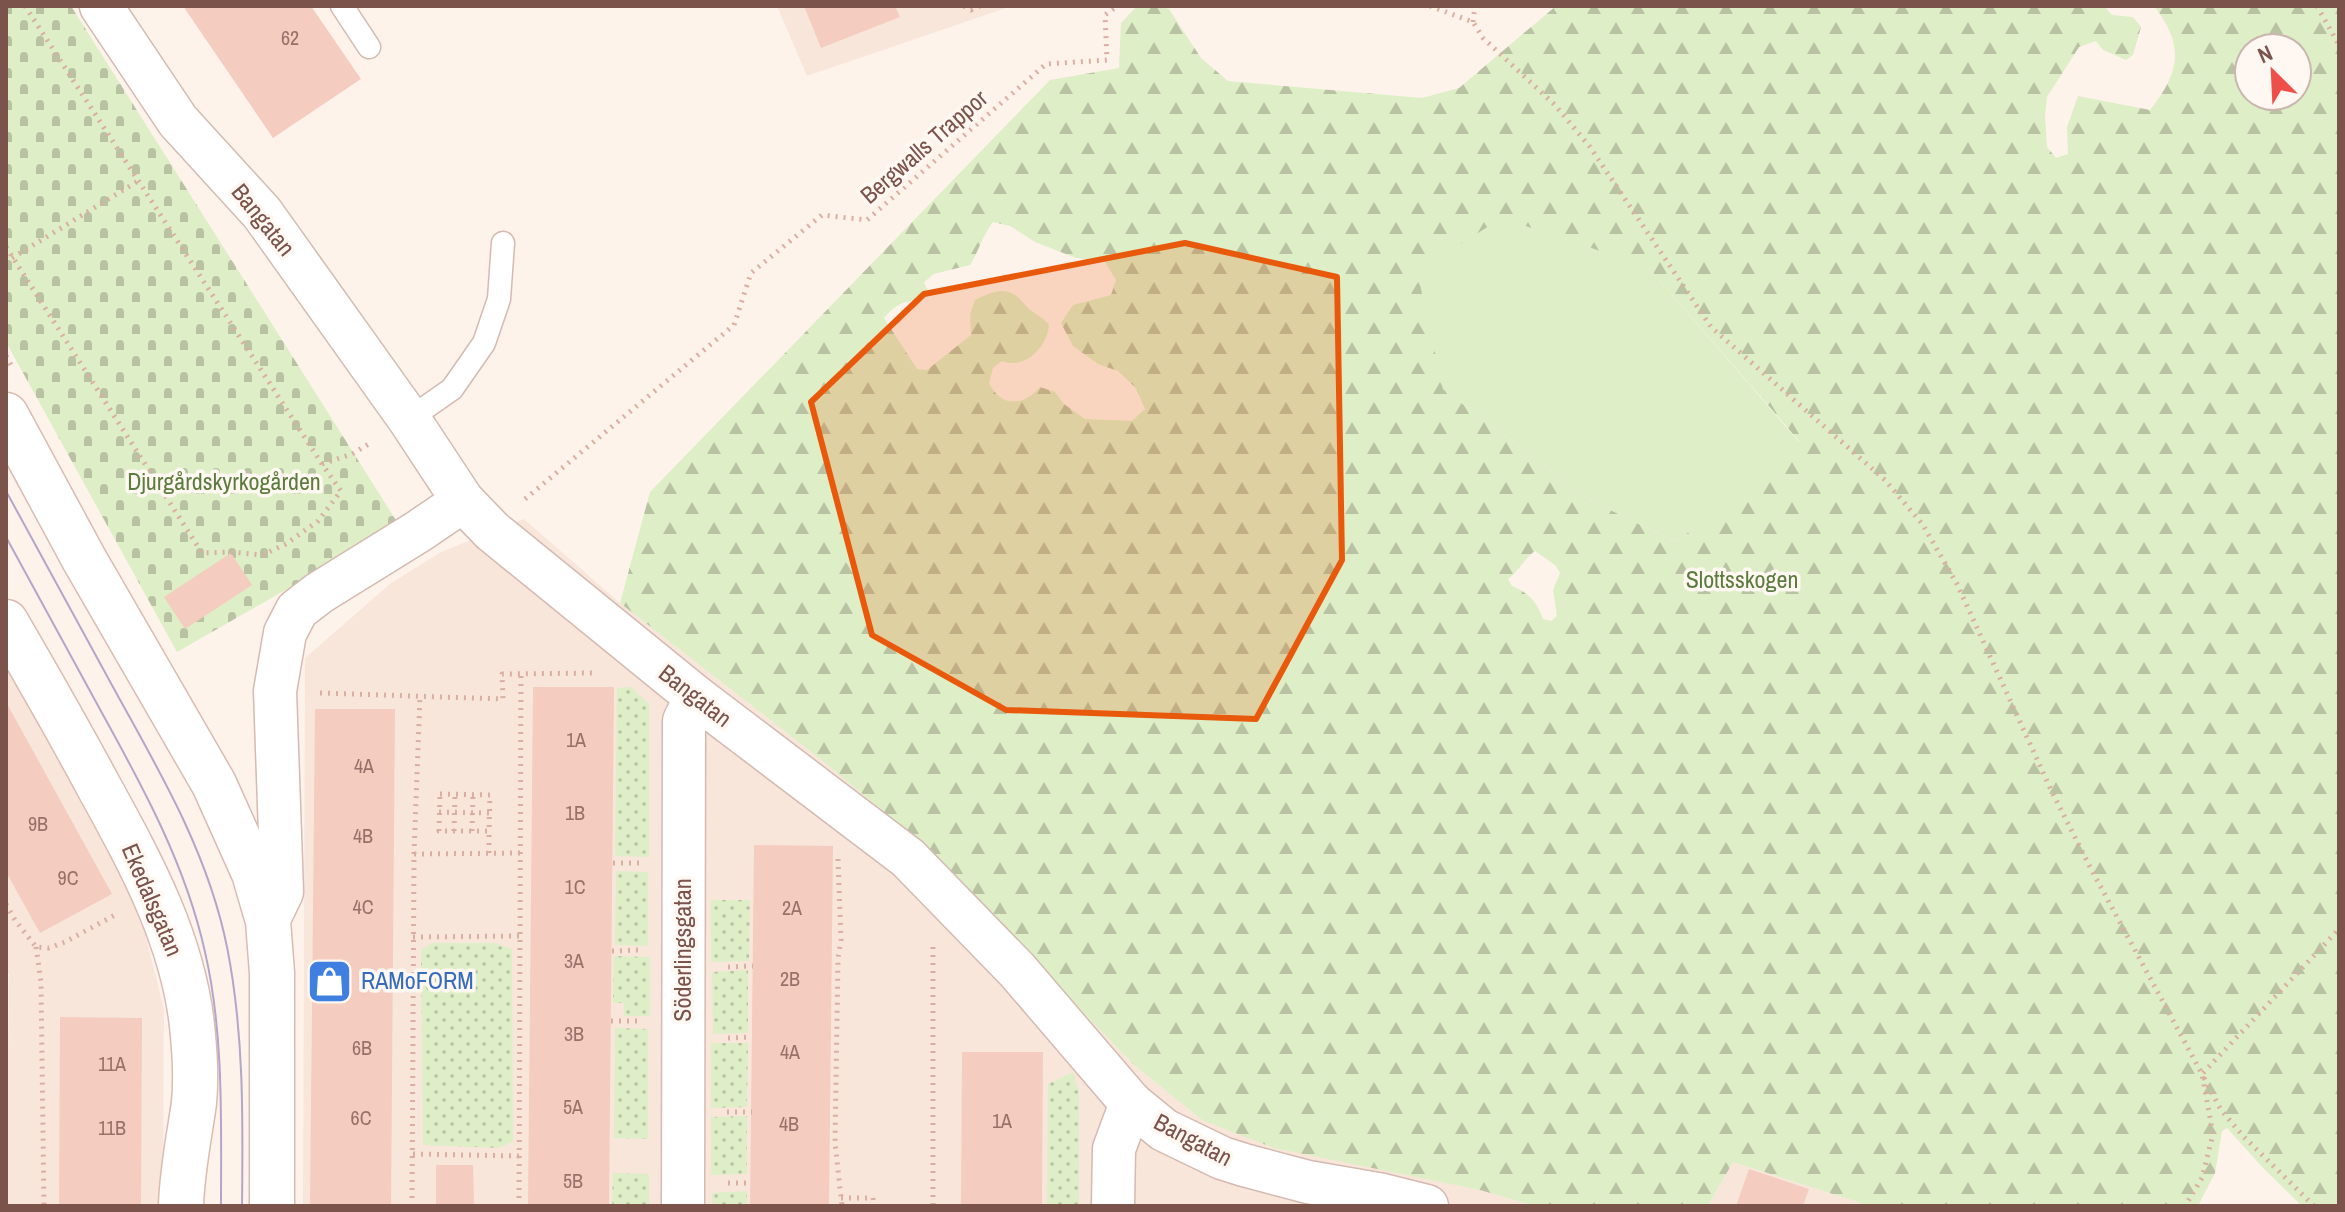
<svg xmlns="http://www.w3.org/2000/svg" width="2345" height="1212" font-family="'Archivo Narrow',sans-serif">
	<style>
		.residential { fill: #f8e6db }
		.grass { fill: url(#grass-dots) }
		.forest { fill: url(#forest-firs); fill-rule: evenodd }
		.cemetery { fill: url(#cemetery-stones) }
		.garden { fill: #deeec7 }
		.building { fill: #f5ccc0 }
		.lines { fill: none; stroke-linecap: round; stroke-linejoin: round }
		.lane-casing { stroke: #d4bab1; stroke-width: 25 }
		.street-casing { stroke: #d4bab1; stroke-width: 45 }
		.secondary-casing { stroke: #dabbb1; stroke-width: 47 }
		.path { stroke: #dbaea2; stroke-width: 5; stroke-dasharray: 2 6; stroke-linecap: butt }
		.lane { stroke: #fff; stroke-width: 22 }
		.street { stroke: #fff; stroke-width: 42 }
		.secondary { stroke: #fff; stroke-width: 44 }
		.tram { stroke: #b3a6ca; stroke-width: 2 }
		.marked { fill: #e8590c; fill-opacity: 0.2; stroke: #e8590c; stroke-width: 6; stroke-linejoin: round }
		.labels { text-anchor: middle; stroke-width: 7; stroke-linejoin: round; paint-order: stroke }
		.number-label { font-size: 20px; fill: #9a7168 }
		.street-label { font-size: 24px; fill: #7c534b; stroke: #fff8f2 }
		.park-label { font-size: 24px; fill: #5c7c3f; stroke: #fff8f2 }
		.shop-label { font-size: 24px; fill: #366cbe; stroke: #fff8f2; text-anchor: start }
	</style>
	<defs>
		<pattern id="grass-dots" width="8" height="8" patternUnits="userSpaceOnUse" patternTransform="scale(2)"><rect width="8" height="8" fill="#deeec7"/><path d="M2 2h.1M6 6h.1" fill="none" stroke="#b9c3a4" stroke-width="1.8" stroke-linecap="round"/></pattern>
		<pattern id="forest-firs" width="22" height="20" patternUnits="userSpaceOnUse" patternTransform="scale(2)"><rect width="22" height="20" fill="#deeec7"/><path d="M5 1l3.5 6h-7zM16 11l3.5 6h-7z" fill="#b9c3a4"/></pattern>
		<pattern id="cemetery-stones" width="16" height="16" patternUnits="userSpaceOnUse" patternTransform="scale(2)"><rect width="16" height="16" fill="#deeec7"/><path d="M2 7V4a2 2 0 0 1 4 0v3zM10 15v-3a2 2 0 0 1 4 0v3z" fill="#b9c3a4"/></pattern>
	</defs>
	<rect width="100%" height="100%" fill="#fef3eb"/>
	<g class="residential">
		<polygon points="777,6 1012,6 807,76"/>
		<polygon points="524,519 620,603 819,758 906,830 1133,1064 1202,1120 1480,1190 1535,1206 303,1206 305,658 391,583 441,552"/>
		<polygon points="6,662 118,868 145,933 164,1009 163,1206 6,1206 9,974 6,974"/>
		<polygon points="1733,1162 1861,1203 1862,1206 1708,1206"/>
	</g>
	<g class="grass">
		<polygon points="631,687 649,704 649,857 615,856 617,688"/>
		<polygon points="616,871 648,872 648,946 615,945"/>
		<polygon points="711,900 750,900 749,961 711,962"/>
		<polygon points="432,943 495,943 512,949 513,1141 500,1148 423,1145 421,950"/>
		<polygon points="614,956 650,957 650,1016 624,1016 624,1003 613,1003"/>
		<polygon points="748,970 748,1033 713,1034 712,972"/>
		<polygon points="615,1028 648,1029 648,1139 614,1138"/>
		<polygon points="711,1043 748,1043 747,1107 711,1108"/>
		<polygon points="1073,1072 1079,1092 1079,1206 1047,1206 1048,1084"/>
		<polygon points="747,1116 747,1174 711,1175 711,1117"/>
		<polygon points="613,1173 649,1174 649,1206 612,1206"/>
		<polygon points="747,1191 747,1206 712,1206 712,1193"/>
	</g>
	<path class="forest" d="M1137,6H1158L1169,9L1201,58L1228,81L1422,98L1459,88L1556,6H2104L2112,15L2133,17L2141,27L2133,55L2126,60L2103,50L2096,41L2079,47L2047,97L2045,115L2047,147L2056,158L2068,154L2067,127L2078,96L2150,110C2180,72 2185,46 2154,6H2339V1206H2302L2263,1168L2227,1128L2222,1131L2215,1173L2198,1206H1862L1861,1203L1733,1162L1708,1206H1535L1480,1190L1274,1148L1202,1120L1133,1064L906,830L819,758L620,603L650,492L1050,80L1119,68L1121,23ZM2249,48H2297V96H2249ZM993,222L1010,226L1035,242L1076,258L1105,262L1116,280L1111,295L1073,305L1061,323L1073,346L1098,364L1118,371L1136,388L1145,409L1132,421L1085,419L1064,404L1055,392L1040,387C1024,406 1001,408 989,383L993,368L1002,361C1024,370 1047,348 1049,325C1043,317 1036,315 1028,308C1025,305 1022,301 1019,298C1005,285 990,293 975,300L970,315L971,335L927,370L917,369L884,318C904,295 909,306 929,294L924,282L934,274L970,265C979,251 982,236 993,222ZM1648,267L1799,441L1676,542L1588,499L1443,389ZM1535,551L1555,565L1560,573L1553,590L1557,616L1551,621L1543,619C1537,602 1529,593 1512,586L1508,579C1520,570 1524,559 1535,551Z"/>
	<polygon class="cemetery" points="6,6 71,6 399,525 177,652 6,342"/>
	<polygon class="garden" points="1502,218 1648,267 1799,442 1676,542 1588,499 1443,389 1417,271"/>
	<g class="building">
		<polygon points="183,6 311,6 361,79 273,138"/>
		<polygon points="804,6 895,6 900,17 821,48"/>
		<polygon points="231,553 252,585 185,629 164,597"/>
		<polygon points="533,687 614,687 609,1206 528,1206"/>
		<polygon points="6,702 112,894 40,933 6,872"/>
		<polygon points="315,709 395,709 391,1206 310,1206"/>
		<polygon points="754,845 833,846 829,1206 750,1206"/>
		<polygon points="60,1017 142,1018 141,1206 59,1206"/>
		<polygon points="962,1052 1043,1052 1042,1206 961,1206"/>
		<polygon points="436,1165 473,1165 474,1204 436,1205"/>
		<polygon points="1749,1169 1809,1189 1803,1206 1736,1206"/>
	</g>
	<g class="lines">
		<defs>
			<g id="lane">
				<polyline points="342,6 369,47"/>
				<polyline points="409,419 452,389 484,343 499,299 503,243"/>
			</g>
			<g id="street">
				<polyline points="101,6 178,121 262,213 409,419 463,501 492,531 696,697 908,858 1017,970 1131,1103 1164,1130 1222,1158 1244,1165 1308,1182 1383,1195 1427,1206"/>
				<polyline points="268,921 282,892 275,691 285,633 297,610 319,593 419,531 463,501"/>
				<polyline points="683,1206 684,721 696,697"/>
				<polyline points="1113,1206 1114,1149 1131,1103"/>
			</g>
			<g id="secondary">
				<polyline points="6,415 84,559 214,784 254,873 268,921 272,973 272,1206"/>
				<path d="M6,622C38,677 69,731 99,787C142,865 186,945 193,1036C195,1057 196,1082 194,1103C189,1138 182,1171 181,1206"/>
			</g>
		</defs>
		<use href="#lane" class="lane-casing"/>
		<use href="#street" class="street-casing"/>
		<use href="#secondary" class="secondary-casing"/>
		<g class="path">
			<polyline points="964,6 971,10 980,6"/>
			<polyline points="1430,6 1473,22 1483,38 1555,105 1590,147 1711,327 1885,480 1923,525 1957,584 2052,792 2090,867 2202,1074 2213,1134 2202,1178 2185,1206"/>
			<polyline points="2317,6 2339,45"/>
			<polyline points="1473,22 1475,6"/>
			<polyline points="6,247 202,553 232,552 262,555 286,544 318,521 341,491 322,464 25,6"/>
			<polyline points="12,258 138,181"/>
			<polyline points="6,356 13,369"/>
			<polyline points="322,464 352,454 372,442"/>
			<polyline points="525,499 734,325 751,273 822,215 867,220 1046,64 1107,60 1105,15 1117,6"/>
			<polyline points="320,693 503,699 502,674 593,673"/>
			<polygon points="440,794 490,795 489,831 439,831"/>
			<polyline points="439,812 490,813"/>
			<polyline points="454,831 455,794"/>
			<polyline points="472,831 473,795"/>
			<polyline points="489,853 489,831"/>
			<polyline points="414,854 520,853"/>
			<polyline points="838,859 841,940 838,958 835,1143 842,1206"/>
			<polyline points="613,863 640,863"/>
			<polyline points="6,904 15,920 36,947 49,948 65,942 115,915"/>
			<polyline points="413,937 521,936"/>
			<polyline points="36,947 41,982 44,1206"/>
			<polyline points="933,947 933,1206"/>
			<polyline points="612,951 639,950"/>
			<polyline points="728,967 753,966"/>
			<polyline points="611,1021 638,1021"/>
			<polyline points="728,1038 752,1037"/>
			<polyline points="727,1112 752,1112"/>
			<polyline points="413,1154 520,1156"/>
			<polyline points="728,1183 751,1183"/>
			<polyline points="841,1198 873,1198 874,1206"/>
			<polyline points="412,1206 414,854 420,696"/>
			<polyline points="519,1206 521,674"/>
			<polyline points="2314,1206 2244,1137 2221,1110 2202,1074 2339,929"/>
		</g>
		<use href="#lane" class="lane"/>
		<use href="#street" class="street"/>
		<use href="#secondary" class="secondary"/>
		<g class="tram">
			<path d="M6,491C44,560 82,629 119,698C163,777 209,857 227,947C244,1032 243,1119 242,1206"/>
			<path d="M6,537C38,596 70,654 102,713C144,789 186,866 205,952C224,1034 221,1122 221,1206"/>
		</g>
	</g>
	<path class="marked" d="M1185,243L1337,277L1342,560L1256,719L1006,710L872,635L811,402L924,294Z"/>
	<defs>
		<symbol id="shop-square" viewBox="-11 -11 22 22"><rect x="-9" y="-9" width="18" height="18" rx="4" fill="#3f7fe0" stroke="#fff8f2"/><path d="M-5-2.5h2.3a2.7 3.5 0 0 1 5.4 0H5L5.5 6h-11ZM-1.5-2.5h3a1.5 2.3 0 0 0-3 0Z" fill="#fff"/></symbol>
	</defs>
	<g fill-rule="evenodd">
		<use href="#shop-square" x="304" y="956" width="51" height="51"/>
	</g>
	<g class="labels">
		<g class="number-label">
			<text x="290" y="45">62</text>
			<text x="576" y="747">1A</text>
			<text x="364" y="773">4A</text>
			<text x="575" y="820">1B</text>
			<text x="38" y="831">9B</text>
			<text x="363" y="843">4B</text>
			<text x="68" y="885">9C</text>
			<text x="575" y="894">1C</text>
			<text x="363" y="914">4C</text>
			<text x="792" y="915">2A</text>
			<text x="574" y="968">3A</text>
			<text x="790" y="986">2B</text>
			<text x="574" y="1041">3B</text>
			<text x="362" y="1055">6B</text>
			<text x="790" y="1059">4A</text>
			<text x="112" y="1071">11A</text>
			<text x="573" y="1114">5A</text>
			<text x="361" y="1125">6C</text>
			<text x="1002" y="1128">1A</text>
			<text x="789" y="1131">4B</text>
			<text x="112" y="1135">11B</text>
			<text x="573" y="1188">5B</text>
		</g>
		<g class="street-label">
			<text transform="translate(924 147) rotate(-41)" y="8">Bergwalls Trappor</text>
			<text transform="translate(263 220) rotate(51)" y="8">Bangatan</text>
			<text transform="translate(695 696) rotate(38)" y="8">Bangatan</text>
			<text transform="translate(152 900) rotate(67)" y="8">Ekedalsgatan</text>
			<text transform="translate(683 950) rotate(-90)" y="8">Söderlingsgatan</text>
			<text transform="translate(1193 1140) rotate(28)" y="8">Bangatan</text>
		</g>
		<g class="park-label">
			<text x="224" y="490">Djurgårdskyrkogården</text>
			<text x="1742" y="588">Slottsskogen</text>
		</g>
		<g class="shop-label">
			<text x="361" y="989">RAMoFORM</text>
		</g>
	</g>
	<rect width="2345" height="1212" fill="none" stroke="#7c534b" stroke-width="16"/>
	<g transform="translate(2273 72) rotate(336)"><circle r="38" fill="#fff8f2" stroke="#cbb6af" stroke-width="2"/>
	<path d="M0-6L14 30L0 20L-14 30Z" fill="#ee5049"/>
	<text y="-12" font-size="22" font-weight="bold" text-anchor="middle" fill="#7c534b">N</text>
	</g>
</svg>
